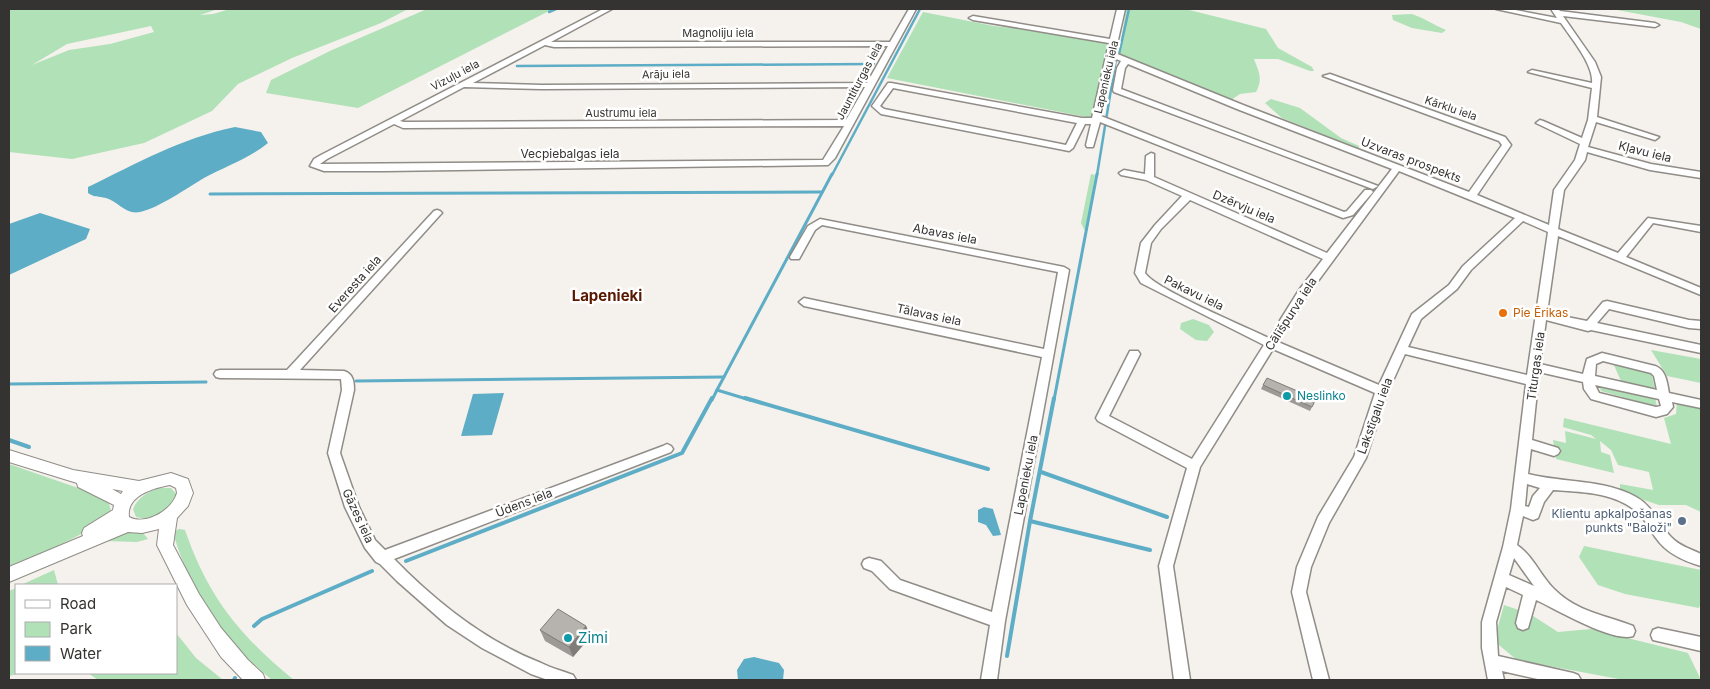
<svg xmlns="http://www.w3.org/2000/svg" width="1710" height="689" font-family="Inter,sans-serif">
	<style>
		.green { fill: #b0e1b7; fill-rule: evenodd }
		.water { fill: #5dadc6 }
		.lines { fill: none; stroke-linecap: round; stroke-linejoin: round }
		.stream-far2 { stroke: #5dadc6; stroke-width: 2.5 }
		.stream-far1 { stroke: #5dadc6; stroke-width: 3 }
		.stream { stroke: #5dadc6; stroke-width: 4 }
		.minor-casing { stroke: #908c87; stroke-width: 3 }
		.major-casing { stroke: #908c87; stroke-width: 2 }
		.minor { fill: #fff; fill-rule: evenodd }
		.major { fill: #fff; fill-rule: evenodd }
		.wall { fill: #9d9995 }
		.shaded-wall { fill: #7f7d79 }
		.building { fill: #b6b2ad; stroke: #7f7d79 }
		.food-dot { fill: #e8710a; stroke: #fff; stroke-width: 2 }
		.culture-dot { fill: #0f9aa8; stroke: #fff; stroke-width: 2 }
		.service-dot { fill: #5c6f8a; stroke: #fff; stroke-width: 2 }
		.labels { text-anchor: middle; stroke-width: 5; stroke-linejoin: round; paint-order: stroke }
		.far-street-label { font-size: 11px; fill: #353331; stroke: #fff }
		.street-label { font-size: 12px; fill: #353331; stroke: #fff }
		.food-label { font-size: 12px; fill: #c56008; stroke: #fff; text-anchor: start }
		.culture-label { font-size: 12px; fill: #0d838f; stroke: #fff; text-anchor: start }
		.service-label { font-size: 12px; fill: #4e5e75; stroke: #fff; text-anchor: end }
		.quarter-label { font-size: 15px; font-weight: bold; fill: #591900; stroke: #fff }
		.near-culture-label { font-size: 15px; fill: #0d838f; stroke: #fff; text-anchor: start }
	</style>
	<rect width="100%" height="100%" fill="#f5f1ec"/>
	<g class="green">
		<path d="M9,9H218L200,15L213,14L230,9H408L381,23L292,58L238,84L212,111L144,143L72,159L9,152ZM151,26L154,32L110,44L69,50L32,65L67,44Z"/>
		<polygon points="427,9 553,9 358,108 266,93 271,80 332,50"/>
		<path d="M1126,9H1185L1266,29L1278,48L1312,67L1314,71H1310L1278,59H1254C1259,72 1263,79 1256,92L1240,94L1231,100L1119,54Z"/>
		<polygon points="1612,9 1701,9 1701,29 1681,22"/>
		<polygon points="923,12 994,26 1071,35 1107,44 1099,88 1091,118 887,78"/>
		<path d="M1412,14C1424,18 1434,25 1446,30L1442,33L1412,28L1393,20L1392,15Z"/>
		<polygon points="1271,99 1300,108 1341,138 1359,146 1359,149 1282,118 1265,103"/>
		<polygon points="1091,174 1095,175 1086,233 1081,223"/>
		<polygon points="1193,319 1209,325 1214,332 1207,341 1196,340 1180,329 1181,323"/>
		<polygon points="1651,350 1701,359 1701,383 1667,376"/>
		<polygon points="1613,363 1651,371 1655,389 1621,381"/>
		<polygon points="1599,384 1655,397 1657,407 1601,391"/>
		<polygon points="1677,402 1701,407 1701,512 1686,505 1659,505 1620,492 1620,484 1653,490 1649,472 1618,465 1611,450 1600,441 1601,452 1610,455 1614,473 1556,459 1553,440 1566,443 1565,431 1596,439 1591,435 1563,427 1564,418 1671,444 1664,418 1676,414"/>
		<path d="M9,464L101,496L109,504L111,511C94,534 36,555 9,566Z"/>
		<path d="M159,488H171L177,495L168,510L147,519L136,517L133,509C138,497 148,492 159,488Z"/>
		<path d="M179,529L185,530C208,597 240,636 294,680H272C225,642 189,591 173,532Z"/>
		<polygon points="125,532 143,533 148,539 137,542 104,541"/>
		<polygon points="1584,546 1701,570 1701,602 1699,608 1625,594 1598,585 1579,557"/>
		<polygon points="54,570 58,585 21,585"/>
		<polygon points="16,588 16,673 22,673 9,676 9,591"/>
		<polygon points="1504,605 1530,614 1558,632 1591,629 1688,653 1701,680 1624,680 1517,660 1494,641"/>
		<polygon points="176,633 196,658 223,680 98,680 88,673 176,673"/>
	</g>
	<g class="water">
		<path d="M235,127L261,132L268,143C248,159 226,166 204,178C187,188 159,208 140,212C125,215 118,201 106,198C98,196 95,198 88,193V187C136,164 181,138 235,127Z"/>
		<polygon points="40,213 90,229 86,239 9,275 9,224"/>
		<polygon points="504,393 492,435 461,436 473,394"/>
		<path d="M984,507L993,509C993,510 1001,533 1001,535L993,536L986,525L978,522V510Z"/>
		<polygon points="754,657 779,663 784,670 783,680 738,680 737,670 744,659"/>
	</g>
	<g class="lines">
		<g class="stream-far2">
			<polyline points="549,12 556,9"/>
			<polyline points="1119,54 1129,9"/>
			<polyline points="517,66 874,64"/>
			<polyline points="832,175 920,9"/>
			<polyline points="1097,175 1116,59"/>
		</g>
		<g class="stream-far1">
			<polyline points="210,194 822,192"/>
			<polyline points="356,381 724,377"/>
			<polyline points="9,384 206,382"/>
			<polyline points="712,400 717,390"/>
			<polyline points="750,400 717,390 832,174"/>
			<polyline points="1054,400 1097,174"/>
		</g>
		<g class="stream">
			<polyline points="745,398 988,469"/>
			<polyline points="9,440 29,447"/>
			<polyline points="1041,472 1167,517"/>
			<polyline points="1030,521 1150,550"/>
			<polyline points="406,561 682,453 712,398"/>
			<polyline points="254,626 262,619 372,571"/>
			<polyline points="1007,656 1030,521 1054,398"/>
			<polyline points="234,680 235,678"/>
		</g>
		<defs>
			<g id="minor">
				<path d="M603,9H612L551,42H890L909,9H916L835,158L828,165L385,171H324L310,166L314,159L321,155ZM545,45L554,47L888,46L867,83L542,85L473,83ZM464,87L542,89L865,87L846,120L404,122L400,121ZM394,124L403,128L844,126L823,160L320,164L327,159Z"/>
				<path d="M1117,9H1125L1115,53L1243,105L1469,192L1502,145L1499,141L1323,76L1330,74L1505,137L1511,145L1477,195L1549,225L1554,190L1575,160L1580,144L1536,123L1540,120L1543,121L1582,138L1588,120L1592,88L1528,72L1532,70L1592,83C1594,65 1571,38 1561,23L1496,9H1510L1557,18L1551,9H1558L1560,11L1655,23L1659,25L1655,27L1563,16L1595,62L1601,77L1597,117L1659,137L1655,140L1596,122L1588,147L1651,164L1701,172V178L1650,170L1587,152L1585,160L1564,190L1558,229L1618,253L1648,218L1701,226V232L1653,223L1626,257L1701,288V295L1558,236L1547,313L1587,321L1603,302L1607,301L1689,320L1701,321V329L1689,328L1609,309L1597,323L1701,345V353L1591,330L1588,331L1546,320L1540,364L1583,374L1587,359L1602,353L1655,366C1666,370 1667,382 1669,393L1701,400V408L1672,402L1673,407L1667,414L1656,417L1591,399L1584,389L1583,382L1539,372L1532,440L1558,448L1560,451L1558,454L1554,456L1531,449L1528,474C1563,483 1604,479 1636,497C1654,507 1658,524 1671,537C1679,546 1691,549 1701,554V566C1684,561 1666,553 1656,538C1650,530 1646,520 1638,513C1616,492 1581,492 1553,490L1544,502L1538,518L1533,520L1523,516L1517,545C1533,556 1540,575 1554,589C1577,612 1605,615 1633,626L1635,631L1633,636C1613,643 1556,609 1536,600L1528,628L1523,630L1518,628L1516,623L1523,595L1506,587L1496,622L1498,656L1573,673L1578,675L1581,680H1542L1502,671L1504,680H1488L1482,648V622L1503,547L1511,509L1526,384L1405,354L1387,394L1366,458L1329,523L1311,567L1306,592L1329,680H1313L1292,592L1297,567L1318,517L1354,457L1375,393L1273,349L1200,467L1173,566L1190,680H1174L1159,566L1187,468L1098,421L1096,418L1130,351H1138L1140,354L1109,416L1192,459L1264,345L1141,283L1135,273L1141,243L1155,225L1182,196L1146,180L1121,175L1119,173L1124,170L1145,174L1146,156L1151,153L1154,154V177L1327,253L1392,169L1237,109L1128,64L1125,68L1121,89L1378,186L1373,189L1370,188L1114,92L1113,90L1117,68L1121,61L1114,58L1101,116L1344,212L1347,211L1365,190H1371L1373,192L1353,215L1343,218L1100,122L1093,147H1087L1086,145L1091,124H1085L1073,148L1069,151L881,114L872,106L888,83H891L1082,118H1092L1109,43L973,20L969,18L973,16L1110,39ZM893,88L1077,123L1066,145L884,109L880,106ZM1399,171L1515,218L1463,266L1449,285L1412,314L1379,385L1278,342L1307,296ZM1190,200L1323,259L1299,290L1269,338C1246,327 1155,289 1145,273L1151,243L1161,229ZM1523,221L1548,232L1527,375L1408,347L1421,319L1457,289L1471,270ZM1603,361L1651,373L1654,376L1657,390L1595,376L1596,364ZM1595,385L1659,399L1661,406L1656,407L1599,393ZM1527,484L1540,488L1533,496L1529,507L1525,506ZM1514,558L1534,586L1509,575Z"/>
				<path d="M437,210L440,211L442,213L440,215L300,370L344,371C353,374 354,381 354,390L340,453L359,507L375,540L385,550L663,446L667,444L671,446L673,449L671,452L394,559C435,601 485,641 541,663C551,668 563,671 573,675L576,680H548L531,674L482,648L447,625L397,581L380,564L376,562L365,548L345,507L328,453L342,390L341,379L220,378L216,377L214,374L216,371L220,370H287L434,211Z"/>
				<polygon points="820,219 1064,267 1069,270 1005,621 997,680 981,680 990,625 890,589 872,571 864,568 862,564 864,560 869,558 881,561 900,580 992,612 1042,357 804,306 799,302 804,298 1044,349 1058,272 822,225 815,230 799,259 791,259 790,257 808,226"/>
				<polygon points="1658,628 1701,637 1701,651 1653,640 1651,635 1653,630"/>
			</g>
			<path id="major" d="M9,450L73,470L139,481L171,473L188,479L193,493L188,506L177,518L173,545L199,594L221,628L248,660L263,674L265,680H243L221,657L187,605L157,545L159,529L142,533L128,532L9,582V567L83,536L82,533L84,528L113,510L114,505L78,487L77,483L9,462ZM170,485L176,488L177,493C172,510 146,526 129,517C126,496 153,488 170,485ZM112,489L123,491L121,494Z"/>
		</defs>
		<use href="#minor" class="minor-casing"/>
		<use href="#major" class="major-casing"/>
		<use href="#minor" class="minor"/>
		<use href="#major" class="major"/>
	</g>
	<g class="wall">
		<polygon points="1263,385 1316,399 1310,411 1261,389"/>
		<polygon points="586,626 591,636 573,657 545,641 540,630"/>
	</g>
	<polygon class="shaded-wall" points="586,626 591,636 573,657 569,647"/>
	<g class="building">
		<polygon points="1267,378 1316,399 1312,407 1263,385"/>
		<polygon points="558,609 586,626 569,647 540,630"/>
	</g>
	<circle class="food-dot" cx="1503" cy="313" r="5"/>
	<g class="culture-dot">
		<circle cx="1287" cy="396" r="5"/>
		<circle cx="568" cy="638" r="5"/>
	</g>
	<circle class="service-dot" cx="1682" cy="521" r="5"/>
	<g class="labels">
		<g class="far-street-label">
			<text x="718" y="37">Magnoliju iela</text>
			<text transform="translate(666 74) rotate(-1)" y="4">Arāju iela</text>
			<text transform="translate(455 75) rotate(-28)" y="4">Vizuļu iela</text>
			<text transform="translate(1106 77) rotate(-77)" y="4">Lapenieku iela</text>
			<text transform="translate(859 81) rotate(-62)" y="4">Jauntiturgas iela</text>
			<text transform="translate(1451 108) rotate(19)" y="4">Kārklu iela</text>
			<text x="621" y="117">Austrumu iela</text>
		</g>
		<g class="street-label">
			<text transform="translate(1645 152) rotate(14)" y="4">Kļavu iela</text>
			<text x="570" y="158">Vecpiebalgas iela</text>
			<text transform="translate(1411 160) rotate(21)" y="4">Uzvaras prospekts</text>
			<text transform="translate(1244 207) rotate(23)" y="4">Dzērvju iela</text>
			<text transform="translate(945 234) rotate(11)" y="4">Abavas iela</text>
			<text transform="translate(355 284) rotate(-48)" y="4">Everesta iela</text>
			<text transform="translate(1194 293) rotate(26)" y="4">Pakavu iela</text>
			<text transform="translate(1291 314) rotate(-57)" y="4">Cālīšpurva iela</text>
			<text transform="translate(929 315) rotate(12)" y="4">Tālavas iela</text>
			<text transform="translate(1536 366) rotate(-82)" y="4">Titurgas iela</text>
			<text transform="translate(1375 416) rotate(-70)" y="4">Lakstīgalu iela</text>
			<text transform="translate(1026 475) rotate(-79)" y="4">Lapenieku iela</text>
			<text transform="translate(524 503) rotate(-21)" y="4">Ūdens iela</text>
			<text transform="translate(358 516) rotate(65)" y="4">Gāzes iela</text>
		</g>
		<g class="food-label">
			<text x="1513" y="317">Pie Ērikas</text>
		</g>
		<g class="culture-label">
			<text x="1297" y="400">Neslinko</text>
		</g>
		<g class="service-label">
			<text x="1672" y="518">Klientu apkalpošanas<tspan x="1672" dy="14">punkts "Baloži"</tspan></text>
		</g>
		<g class="quarter-label">
			<text x="607" y="301">Lapenieki</text>
		</g>
		<g class="near-culture-label">
			<text x="578" y="643">Zimi</text>
		</g>
	</g>
	<rect width="1710" height="689" fill="none" stroke="#353331" stroke-width="20"/>
	<rect x="15" y="584" width="162" height="90" fill="#ffffff" stroke="#aeadad"/>
	<rect x="25" y="600" width="25" height="8" fill="#ffffff" stroke="#aeadad"/>
	<text x="60" y="609" font-size="15" fill="#353331">Road</text>
	<rect x="25" y="622" width="25" height="15" fill="#b0e1b7" stroke="#aeadad"/>
	<text x="60" y="634" font-size="15" fill="#353331">Park</text>
	<rect x="25" y="646" width="25" height="15" fill="#5dadc6" stroke="#aeadad"/>
	<text x="60" y="659" font-size="15" fill="#353331">Water</text>
</svg>
